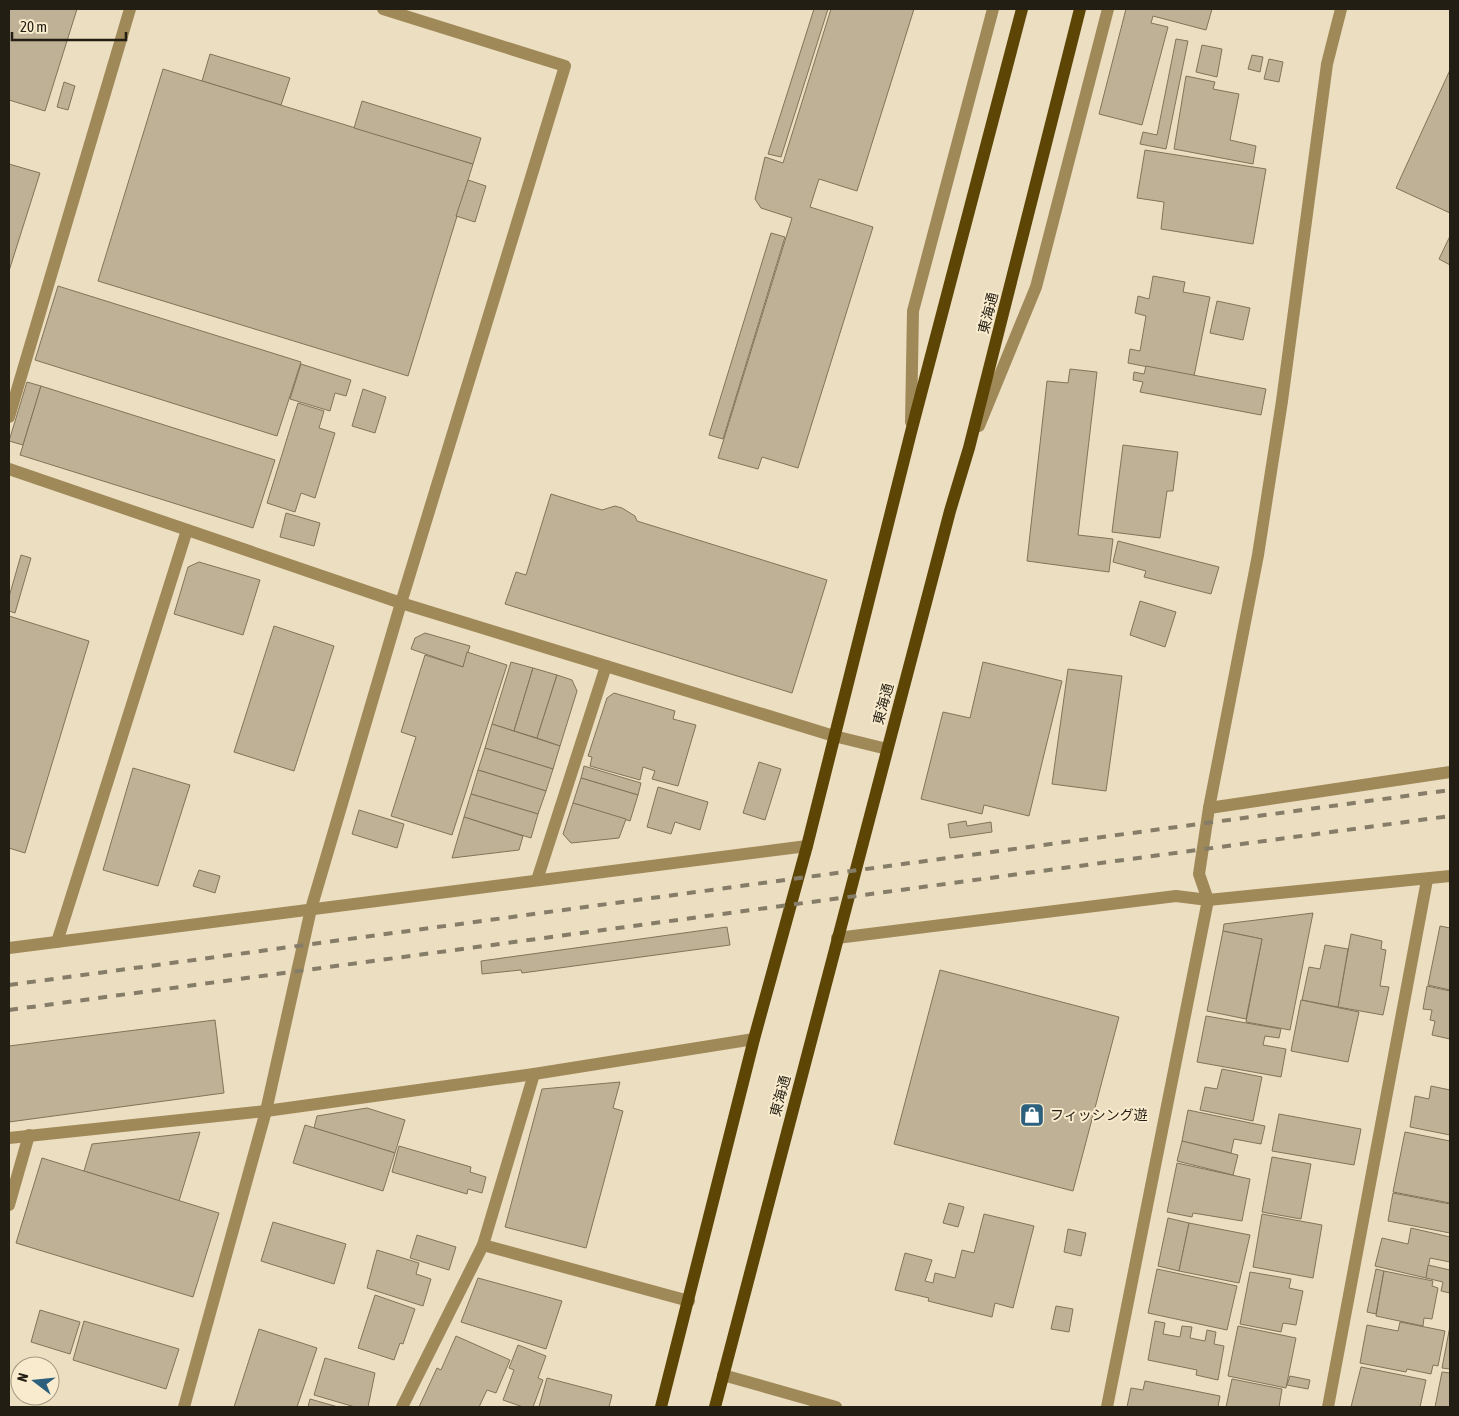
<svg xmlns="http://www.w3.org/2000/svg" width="1459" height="1416" font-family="'Asap Condensed','Noto Sans JP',sans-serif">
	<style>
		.building { fill: #bfb195; stroke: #817459 }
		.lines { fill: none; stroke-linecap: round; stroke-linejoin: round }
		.minor { stroke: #a08959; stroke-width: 12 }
		.major { stroke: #5d4505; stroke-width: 12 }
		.rail { stroke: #867d69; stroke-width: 4; stroke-dasharray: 9 9; stroke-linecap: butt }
		.labels { text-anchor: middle; stroke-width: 4; stroke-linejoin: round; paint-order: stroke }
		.street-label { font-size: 14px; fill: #231e13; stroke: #f9ebcd }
		.poi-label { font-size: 14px; fill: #231e13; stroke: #f9ebcd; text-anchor: start }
	</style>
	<rect width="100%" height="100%" fill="#ecdec0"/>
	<g class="building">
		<polygon points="9,9 77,9 45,111 9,100"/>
		<polygon points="814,9 828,9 781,157 768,154"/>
		<polygon points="831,9 914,9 857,191 819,179 810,207 873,227 798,468 762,457 758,469 718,458 792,218 761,208 755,199 765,157 783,163"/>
		<polygon points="1126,9 1212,9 1206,30 1153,16 1151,23 1168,27 1142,125 1099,114"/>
		<polygon points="1176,39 1188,41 1166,149 1140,144 1143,132 1157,135"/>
		<polygon points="1202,45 1222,49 1217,77 1196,72"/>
		<polygon points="210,54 290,78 281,105 202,81"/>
		<polygon points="1252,55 1263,57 1260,72 1248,69"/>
		<polygon points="1269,59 1283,62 1279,82 1264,79"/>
		<polygon points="163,69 473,164 408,376 98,281"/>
		<polygon points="1450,70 1450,213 1396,188"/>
		<polygon points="1186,76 1215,82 1213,89 1239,94 1230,140 1256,146 1253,164 1174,149"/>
		<polygon points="64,82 75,86 68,110 57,107"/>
		<polygon points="362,101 481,138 473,164 354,128"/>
		<polygon points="1145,150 1266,169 1253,244 1161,229 1164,202 1137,198"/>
		<polygon points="9,164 40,173 9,271"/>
		<polygon points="468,180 486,186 475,222 456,216"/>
		<polygon points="771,233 785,237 723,439 709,435"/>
		<polygon points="1450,236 1450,265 1439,259"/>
		<polygon points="1153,276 1185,282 1183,292 1210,297 1194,376 1128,363 1130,349 1140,351 1146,316 1135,313 1138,296 1149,299"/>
		<polygon points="58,286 301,362 277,436 35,360"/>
		<polygon points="1217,301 1250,308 1243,340 1210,333"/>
		<polygon points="301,364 351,380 346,396 335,393 330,411 290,399"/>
		<polygon points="1146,366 1266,389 1261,415 1140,392 1143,382 1133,380 1134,372 1144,374"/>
		<polygon points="1070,369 1097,372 1078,535 1113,539 1109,572 1027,561 1047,381 1068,383"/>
		<polygon points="27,382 41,386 23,445 9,441"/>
		<polygon points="41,386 275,460 253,528 20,455"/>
		<polygon points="363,389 386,397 375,433 352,426"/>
		<polygon points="298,403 324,411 319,428 335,433 315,498 301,493 295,512 267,503"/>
		<polygon points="1123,445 1178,452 1173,491 1167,491 1160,538 1112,532"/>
		<polygon points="551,494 602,510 615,506 622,508 635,516 637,521 827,580 792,693 505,604 516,572 526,575"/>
		<polygon points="286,513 320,523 314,546 280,537"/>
		<polygon points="1118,541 1219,567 1211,594 1144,577 1146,571 1113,562"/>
		<polygon points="21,555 31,558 15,613 9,611 9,597"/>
		<polygon points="199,562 260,580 243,635 174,614 188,567"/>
		<polygon points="1140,601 1176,612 1165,647 1130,635"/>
		<polygon points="9,616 89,641 25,853 9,848"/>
		<polygon points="274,626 334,646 294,771 234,752"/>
		<polygon points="425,633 470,646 463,667 411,649 415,638"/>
		<polygon points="467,652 507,665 452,835 391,816 416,737 401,732 425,655 463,667"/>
		<polygon points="511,662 533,668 514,731 492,724"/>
		<polygon points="983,662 1062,681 1029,816 984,805 982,814 921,799 943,712 970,718"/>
		<polygon points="533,668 557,675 537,738 514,731"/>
		<polygon points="1068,669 1122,676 1106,791 1052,784"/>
		<polygon points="557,675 572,680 577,691 560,746 537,738"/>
		<polygon points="614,693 675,711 673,719 696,725 678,786 652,779 655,771 643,767 640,780 590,766 592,757 588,756 607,698"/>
		<polygon points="492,724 560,746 553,769 485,748"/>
		<polygon points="485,748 553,769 546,791 478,770"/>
		<polygon points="759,762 781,769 765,820 743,813"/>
		<polygon points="584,766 641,783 638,795 581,778"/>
		<polygon points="133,768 190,785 158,886 103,870"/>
		<polygon points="478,770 546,791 538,814 471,794"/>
		<polygon points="581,778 638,795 630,821 573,803"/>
		<polygon points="658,787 708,802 700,830 675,822 671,834 647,827"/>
		<polygon points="471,794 538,814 531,838 464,817"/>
		<polygon points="573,803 626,819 619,838 571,843 563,834"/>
		<polygon points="359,810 404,824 397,848 352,834"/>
		<polygon points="464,817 523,836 519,850 452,858"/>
		<polygon points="966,821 967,826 991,822 992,832 950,838 948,824"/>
		<polygon points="199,870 220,876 215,893 193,886"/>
		<polygon points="1313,913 1290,1030 1246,1022 1262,939 1223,931 1224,924"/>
		<polygon points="1440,926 1450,928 1450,990 1428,985"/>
		<polygon points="727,927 730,945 522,973 521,970 482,974 481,961"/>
		<polygon points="1223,931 1262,939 1246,1019 1207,1011"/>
		<polygon points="1351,934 1382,941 1381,949 1386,950 1380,986 1389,987 1383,1015 1338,1007"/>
		<polygon points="1325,945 1348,949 1338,1007 1302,1000 1309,967 1320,969"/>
		<polygon points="940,970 1119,1017 1073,1191 894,1144"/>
		<polygon points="1427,986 1450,991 1450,1039 1432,1035 1435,1021 1430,1020 1432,1010 1423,1009"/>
		<polygon points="1301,1000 1359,1012 1348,1062 1291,1051"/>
		<polygon points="1206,1016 1281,1029 1279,1038 1265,1036 1263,1045 1286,1049 1281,1077 1197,1062"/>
		<polygon points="215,1020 224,1093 9,1122 9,1046"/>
		<polygon points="1222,1069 1262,1077 1253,1121 1200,1110 1205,1087 1217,1089"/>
		<polygon points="620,1082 613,1108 623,1111 586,1248 505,1227 542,1089"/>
		<polygon points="1431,1086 1450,1090 1450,1135 1410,1127 1415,1096 1429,1099"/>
		<polygon points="367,1108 405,1120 395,1153 314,1128 317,1116"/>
		<polygon points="1188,1110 1265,1126 1261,1144 1234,1139 1231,1153 1182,1141"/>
		<polygon points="1279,1114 1361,1129 1354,1165 1272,1151"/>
		<polygon points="305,1125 395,1153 383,1191 293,1163"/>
		<polygon points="200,1132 179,1201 84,1171 92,1144"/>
		<polygon points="1405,1132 1450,1141 1450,1203 1393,1192"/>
		<polygon points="1182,1141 1238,1155 1233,1175 1177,1161"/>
		<polygon points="399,1146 471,1167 470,1172 486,1177 482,1193 468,1189 467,1194 392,1172"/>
		<polygon points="1272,1157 1311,1164 1301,1219 1262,1212"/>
		<polygon points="42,1158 219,1213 193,1297 16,1243"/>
		<polygon points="1177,1163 1250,1179 1242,1221 1193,1213 1192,1217 1167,1212"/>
		<polygon points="1393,1193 1450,1204 1450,1233 1388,1221"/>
		<polygon points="949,1203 964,1207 958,1227 943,1223"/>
		<polygon points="984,1214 1034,1226 1013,1308 995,1303 992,1317 928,1301 929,1298 895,1290 905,1253 932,1260 925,1281 933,1283 935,1273 955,1278 962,1250 974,1253"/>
		<polygon points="1262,1214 1322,1225 1313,1278 1253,1267"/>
		<polygon points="1168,1218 1189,1223 1179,1271 1158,1266"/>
		<polygon points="273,1222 346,1244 334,1284 261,1261"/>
		<polygon points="1189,1223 1250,1235 1239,1283 1179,1271"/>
		<polygon points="1411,1228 1450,1237 1450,1262 1430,1258 1426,1278 1375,1266 1382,1238 1408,1244"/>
		<polygon points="1068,1229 1086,1233 1081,1256 1064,1252"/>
		<polygon points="417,1235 456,1247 449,1270 410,1258"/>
		<polygon points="377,1250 419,1263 416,1274 431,1279 423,1306 367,1288"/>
		<polygon points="1428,1265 1450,1270 1450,1293 1441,1291 1443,1282 1426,1278"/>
		<polygon points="1157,1269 1237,1286 1227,1330 1148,1313"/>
		<polygon points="1376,1269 1384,1271 1376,1314 1367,1312"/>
		<polygon points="1384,1271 1433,1281 1432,1286 1438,1288 1432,1319 1424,1318 1423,1326 1376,1316"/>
		<polygon points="1250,1272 1291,1279 1289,1288 1303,1291 1296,1325 1283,1323 1281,1332 1240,1324"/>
		<polygon points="478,1278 562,1301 546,1349 461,1322"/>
		<polygon points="375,1295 415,1309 403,1344 400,1343 394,1360 358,1348"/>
		<polygon points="1056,1306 1073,1309 1069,1332 1051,1329"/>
		<polygon points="40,1310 80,1322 70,1354 31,1342"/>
		<polygon points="84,1321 179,1349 166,1389 73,1360"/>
		<polygon points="1155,1321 1165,1323 1163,1334 1180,1337 1182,1326 1192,1327 1190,1338 1205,1341 1207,1330 1216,1332 1214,1344 1224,1346 1218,1380 1196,1375 1197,1370 1148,1360"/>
		<polygon points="1400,1322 1445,1331 1438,1366 1433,1365 1431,1374 1407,1369 1406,1372 1360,1363 1367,1325 1398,1331"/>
		<polygon points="1238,1326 1296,1338 1286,1388 1228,1376"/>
		<polygon points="1450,1326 1450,1369 1442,1368"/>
		<polygon points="259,1329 317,1348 297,1407 234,1407"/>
		<polygon points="456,1336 510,1360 496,1393 487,1390 479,1407 419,1407 437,1368 441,1370"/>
		<polygon points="518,1345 546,1356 538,1378 543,1380 533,1407 523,1407 503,1400 514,1370 509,1368"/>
		<polygon points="325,1358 375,1373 368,1407 355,1407 314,1395"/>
		<polygon points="1361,1367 1426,1380 1420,1407 1351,1407"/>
		<polygon points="1442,1372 1450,1373 1450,1407 1435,1407"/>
		<polygon points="1290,1376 1310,1380 1308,1389 1287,1385"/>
		<polygon points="547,1378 612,1395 609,1407 539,1407"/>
		<polygon points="1232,1379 1282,1389 1279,1407 1226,1407"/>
		<polygon points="1145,1381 1220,1396 1218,1407 1127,1407 1131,1388 1143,1390"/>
		<polygon points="310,1399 338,1407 308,1407"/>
	</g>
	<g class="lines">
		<g class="minor">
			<polyline points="9,417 130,9"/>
			<polyline points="911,422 913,311 993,9"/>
			<polyline points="979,426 1036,287 1108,9"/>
			<polyline points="9,469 401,603 834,736 887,749"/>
			<polyline points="1209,808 1450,772"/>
			<polyline points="537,880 606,666"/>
			<polyline points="837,938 1176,896 1208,900 1450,876"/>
			<polyline points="57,942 187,530"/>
			<polyline points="9,948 807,846"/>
			<polyline points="9,1138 266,1111 534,1074 754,1039"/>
			<polyline points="9,1205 29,1135"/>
			<polyline points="483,1245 689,1301"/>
			<polyline points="723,1375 836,1407"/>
			<polyline points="184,1407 266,1111 311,909 401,603 565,66 383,9"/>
			<polyline points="402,1407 483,1245 534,1074"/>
			<polyline points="1107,1407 1208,900 1199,874 1209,808 1258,555 1282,401 1327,64 1341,9"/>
			<polyline points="1328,1407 1427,880"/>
		</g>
		<g class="major">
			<polyline points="661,1407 754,1039 807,846 911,432 1022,9"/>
			<polyline points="715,1407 950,511 969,448 1080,9"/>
		</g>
		<g class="rail">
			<polyline points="9,985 1450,790"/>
			<polyline points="9,1010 1450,816"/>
		</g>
	</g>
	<defs>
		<symbol id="shop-square" viewBox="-11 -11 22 22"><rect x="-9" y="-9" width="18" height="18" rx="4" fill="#2c607d" stroke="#f9ebcd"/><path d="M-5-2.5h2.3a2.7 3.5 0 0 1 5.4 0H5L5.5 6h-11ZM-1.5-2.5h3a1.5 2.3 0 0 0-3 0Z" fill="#fff"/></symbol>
	</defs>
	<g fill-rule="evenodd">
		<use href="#shop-square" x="1018" y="1101" width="28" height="28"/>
	</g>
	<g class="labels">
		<g class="street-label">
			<text transform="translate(988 313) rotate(-76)" y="5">東海通</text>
			<text transform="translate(883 704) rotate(-75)" y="5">東海通</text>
			<text transform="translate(780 1096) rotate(-75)" y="5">東海通</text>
		</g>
		<g class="poi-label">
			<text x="1050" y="1120">フィッシング遊</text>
		</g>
	</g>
	<rect width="1459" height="1416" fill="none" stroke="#231e13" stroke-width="20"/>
	<g transform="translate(35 1381) rotate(286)"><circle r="24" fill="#f9ebcd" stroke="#a39983"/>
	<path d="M0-4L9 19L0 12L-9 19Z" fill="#2c607d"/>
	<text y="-8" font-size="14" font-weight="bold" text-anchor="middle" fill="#231e13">N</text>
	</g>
	<path d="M12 32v8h114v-8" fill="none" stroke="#231e13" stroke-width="2.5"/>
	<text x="20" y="32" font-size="15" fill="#231e13" stroke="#f9ebcd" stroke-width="4" paint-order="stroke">20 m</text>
</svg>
